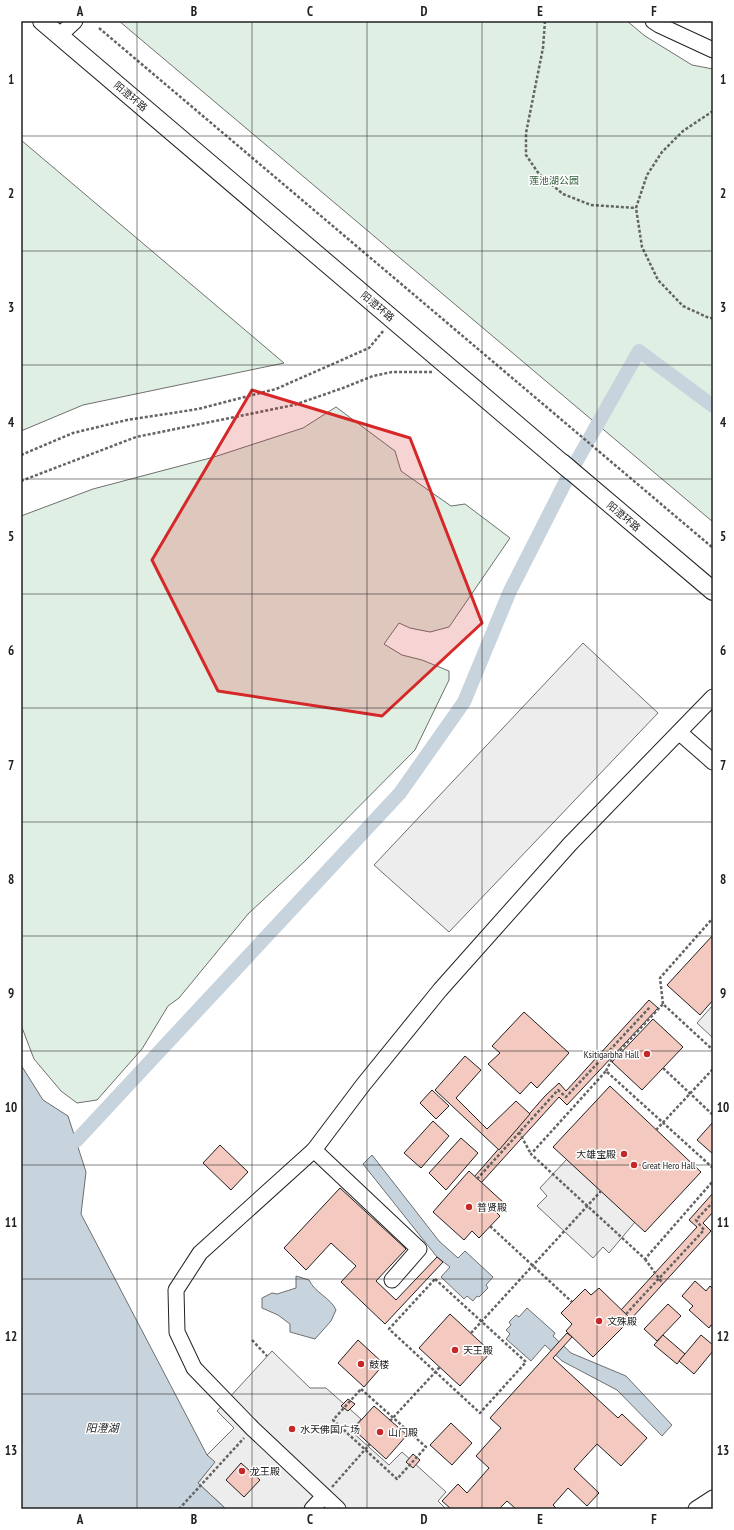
<svg xmlns="http://www.w3.org/2000/svg" width="734" height="1530" font-family="'PT Sans Narrow','Noto Sans SC',sans-serif">
	<style>
		.green { fill: #e0efe3; stroke: #6f6f6f }
		.parking { fill: #ededed; stroke: #6f6f6f }
		.water { fill: #c7d3dd; stroke: #6f6f6f }
		.lines { fill: none; stroke-linecap: round; stroke-linejoin: round }
		.canal { stroke: #c7d3dd; stroke-width: 14 }
		.building { fill: #f3c9c0; stroke: #222 }
		.minor-casing { stroke: #222; stroke-width: 17 }
		.major-casing { stroke: #222; stroke-width: 20 }
		.path { stroke: #646464; stroke-width: 2.5; stroke-dasharray: 3 2; stroke-linecap: butt }
		.minor { stroke: #fff; stroke-width: 15 }
		.major { stroke: #fff; stroke-width: 18 }
		.marked { fill: #d62828; fill-opacity: 0.2; stroke: #d62828; stroke-width: 3; stroke-linejoin: round }
		.grid { fill: none; stroke: #222; stroke-width: 1; stroke-opacity: 0.55 }
		.poi-dot { fill: #c62828; stroke: #fff; stroke-width: 1.5 }
		.labels { text-anchor: middle; stroke-width: 3; stroke-linejoin: round; paint-order: stroke }
		.street-label { font-size: 10px; fill: #222; stroke: #fff }
		.park-label { font-size: 10px; fill: #2f5e38; stroke: #fff }
		.poi-label { font-size: 10px; fill: #222; stroke: #fff; text-anchor: start }
		.water-label { font-size: 11px; font-style: italic; fill: #222; stroke: #fff }
		.neatline { fill: none; stroke: #222; stroke-width: 1.5 }
		.grid-label { font-size: 13px; text-anchor: middle; font-weight: bold; fill: #222 }
	</style>
	<rect width="100%" height="100%" fill="#fff"/>
	<g class="green">
		<polygon points="119,21 627,21 645,36 692,65 713,69 713,522"/>
		<polygon points="21,140 284,363 83,405 21,431"/>
		<polygon points="336,407 395,451 401,471 451,506 465,504 510,538 449,627 430,632 410,628 399,623 384,644 402,655 422,660 449,671 449,680 415,750 304,862 248,914 179,998 168,1006 142,1049 97,1100 77,1103 61,1091 34,1059 21,1025 21,516 93,489 214,457 303,428"/>
	</g>
	<g class="parking">
		<polygon points="583,643 658,713 449,932 374,865"/>
		<polygon points="713,1005 713,1038 697,1023"/>
		<polygon points="567,1159 635,1222 609,1253 603,1247 593,1258 537,1206 547,1196 540,1188"/>
		<polygon points="272,1351 310,1388 326,1388 361,1419 351,1431 389,1465 402,1452 446,1492 438,1501 446,1509 226,1509 198,1483 214,1462 207,1455 234,1428 217,1411"/>
	</g>
	<g class="water">
		<polygon points="21,1065 43,1100 68,1116 86,1172 81,1214 207,1455 215,1462 198,1483 226,1509 21,1509"/>
		<polygon points="372,1155 439,1241 458,1258 465,1251 493,1277 486,1285 488,1288 479,1297 477,1296 473,1301 467,1296 464,1299 441,1277 450,1267 437,1257 363,1164"/>
		<path d="M296,1276L309,1280C315,1293 331,1298 336,1310L331,1321L315,1339L290,1332V1324L278,1315L262,1308V1298L272,1293L277,1294L296,1288Z"/>
		<polygon points="527,1308 555,1333 553,1336 571,1353 626,1376 672,1425 662,1436 617,1390 562,1361 545,1345 531,1361 506,1339 510,1334 506,1330 511,1325 509,1322 516,1315 519,1317"/>
	</g>
	<g class="lines">
		<polyline class="canal" points="76,1141 400,793 464,702 510,591 571,471 639,351 713,406"/>
	</g>
	<g class="building">
		<polygon points="713,935 713,1000 700,1015 667,985"/>
		<polygon points="649,1000 658,1008 567,1105 559,1097 481,1183 474,1177 545,1096 559,1083 566,1091"/>
		<polygon points="524,1012 569,1053 537,1088 531,1082 520,1094 488,1064 500,1053 492,1046"/>
		<polygon points="653,1019 683,1047 642,1090 612,1062"/>
		<polygon points="465,1056 481,1070 456,1098 487,1129 516,1101 530,1114 499,1150 435,1090"/>
		<polygon points="610,1086 701,1172 645,1232 553,1147"/>
		<polygon points="432,1090 449,1106 436,1119 420,1103"/>
		<polygon points="433,1121 449,1136 421,1168 404,1153"/>
		<polygon points="713,1122 713,1154 697,1140"/>
		<polygon points="461,1138 478,1153 446,1190 429,1173"/>
		<polygon points="220,1145 248,1172 231,1190 203,1163"/>
		<polygon points="469,1171 504,1203 496,1212 500,1216 479,1238 472,1231 464,1240 433,1212"/>
		<polygon points="340,1188 406,1249 376,1281 396,1300 437,1257 443,1262 385,1324 341,1282 356,1266 331,1243 306,1270 284,1248"/>
		<polygon points="713,1193 713,1212 703,1223 711,1231 631,1319 621,1310 697,1227 689,1220"/>
		<polygon points="695,1281 706,1291 710,1286 713,1289 713,1327 711,1325 709,1328 689,1310 693,1306 682,1296"/>
		<polygon points="599,1288 631,1319 593,1357 566,1331 572,1324 561,1313 585,1289 591,1295"/>
		<polygon points="668,1304 681,1316 657,1341 644,1329"/>
		<polygon points="450,1314 491,1352 460,1386 419,1348"/>
		<polygon points="567,1333 572,1337 553,1358 618,1418 622,1414 647,1438 621,1466 597,1444 574,1469 599,1493 587,1506 568,1488 553,1505 557,1509 516,1509 507,1501 499,1509 451,1509 442,1501 458,1484 467,1493 489,1468 476,1456 501,1428 490,1418"/>
		<polygon points="663,1335 685,1354 677,1364 654,1345"/>
		<polygon points="701,1335 713,1345 713,1351 694,1374 679,1361"/>
		<polygon points="358,1340 384,1364 364,1387 338,1363"/>
		<polygon points="348,1399 355,1404 348,1411 341,1406"/>
		<polygon points="374,1406 407,1435 386,1459 353,1429"/>
		<polygon points="451,1423 472,1443 452,1465 430,1445"/>
		<polygon points="413,1454 420,1460 413,1468 406,1462"/>
		<polygon points="241,1463 260,1480 244,1497 226,1480"/>
	</g>
	<g class="lines">
		<defs>
			<g id="minor">
				<polyline points="653,21 659,25 713,50"/>
				<polyline points="60,35 75,21"/>
				<polyline points="680,733 713,762"/>
				<polyline points="314,1150 419,1249 392,1280"/>
				<polyline points="312,1509 324,1496"/>
				<polyline points="338,1509 253,1429 194,1368 177,1332 176,1290 200,1253 314,1150 363,1085 440,990 570,844 713,697"/>
				<polyline points="696,1509 713,1498"/>
			</g>
			<g id="major">
				<polyline points="42,21 571,471"/>
				<polyline points="562,463 713,591"/>
			</g>
		</defs>
		<use href="#minor" class="minor-casing"/>
		<use href="#major" class="major-casing"/>
		<g class="path">
			<polyline points="545,21 543,48 526,133 526,155 539,174 563,194 591,205 636,208"/>
			<polyline points="99,28 713,548"/>
			<polyline points="713,111 683,131 662,152 647,175 636,208 642,247 658,280 683,306 709,318 713,318"/>
			<polyline points="21,455 73,433 127,420 198,409 276,389 369,348 384,330"/>
			<polyline points="21,481 136,437 294,405 343,388 373,376 392,372 432,372"/>
			<polyline points="663,1004 660,978 713,918"/>
			<polyline points="663,1068 713,1115"/>
			<polyline points="606,1071 612,1059 663,1004 713,1050"/>
			<polyline points="656,1130 713,1069"/>
			<polyline points="519,1132 531,1154"/>
			<polyline points="713,1168 606,1071 531,1154 645,1259 713,1181"/>
			<polyline points="477,1179 558,1090 566,1097 650,1007"/>
			<polyline points="490,1226 572,1302"/>
			<polyline points="645,1259 663,1284"/>
			<polygon points="435,1279 526,1362 480,1413 389,1329"/>
			<polyline points="626,1314 704,1230 696,1220 713,1202"/>
			<polyline points="471,1333 601,1191"/>
			<polyline points="252,1340 267,1356"/>
			<polygon points="361,1389 426,1447 397,1479 333,1420"/>
			<polyline points="390,1421 440,1367"/>
			<polyline points="332,1487 370,1444"/>
			<polyline points="179,1509 244,1438"/>
		</g>
		<use href="#minor" class="minor"/>
		<use href="#major" class="major"/>
	</g>
	<path class="marked" d="M252,390L410,438L482,623L382,716L218,691L152,560Z"/>
	<path class="grid" d="M137,21V1509M252,21V1509M367,21V1509M482,21V1509M597,21V1509M21,136H713M21,251H713M21,365H713M21,479H713M21,594H713M21,708H713M21,822H713M21,936H713M21,1051H713M21,1165H713M21,1279H713M21,1394H713"/>
	<g class="poi-dot">
		<circle cx="647" cy="1054" r="4"/>
		<circle cx="624" cy="1154" r="4"/>
		<circle cx="634" cy="1165" r="4"/>
		<circle cx="469" cy="1207" r="4"/>
		<circle cx="599" cy="1321" r="4"/>
		<circle cx="455" cy="1350" r="4"/>
		<circle cx="361" cy="1364" r="4"/>
		<circle cx="292" cy="1429" r="4"/>
		<circle cx="380" cy="1432" r="4"/>
		<circle cx="242" cy="1471" r="4"/>
	</g>
	<g class="labels">
		<g class="street-label">
			<text transform="translate(131 96) rotate(40)" y="4">阳澄环路</text>
			<text transform="translate(378 306) rotate(40)" y="4">阳澄环路</text>
			<text transform="translate(624 516) rotate(40)" y="4">阳澄环路</text>
		</g>
		<g class="park-label">
			<text x="554" y="184">莲池湖公园</text>
		</g>
		<g class="poi-label">
			<text x="639" y="1058" text-anchor="end">Ksitigarbha Hall</text>
			<text x="616" y="1158" text-anchor="end">大雄宝殿</text>
			<text x="642" y="1169">Great Hero Hall</text>
			<text x="477" y="1211">普贤殿</text>
			<text x="607" y="1325">文殊殿</text>
			<text x="463" y="1354">天王殿</text>
			<text x="369" y="1368">鼓楼</text>
			<text x="300" y="1433">水天佛国广场</text>
			<text x="388" y="1436">山门殿</text>
			<text x="250" y="1475">龙王殿</text>
		</g>
		<g class="water-label">
			<text x="102" y="1432">阳澄湖</text>
		</g>
	</g>
	<rect width="734" height="1530" fill="none" stroke="#ffffff" stroke-width="44"/>
	<rect x="22" y="22" width="690" height="1486" class="neatline"/>
	<g class="grid-label">
		<text x="80" y="16">A</text>
		<text x="194" y="16">B</text>
		<text x="310" y="16">C</text>
		<text x="424" y="16">D</text>
		<text x="540" y="16">E</text>
		<text x="654" y="16">F</text>
		<text x="11" y="84">1</text>
		<text x="723" y="84">1</text>
		<text x="11" y="198">2</text>
		<text x="723" y="198">2</text>
		<text x="11" y="312">3</text>
		<text x="723" y="312">3</text>
		<text x="11" y="427">4</text>
		<text x="723" y="427">4</text>
		<text x="11" y="541">5</text>
		<text x="723" y="541">5</text>
		<text x="11" y="655">6</text>
		<text x="723" y="655">6</text>
		<text x="11" y="770">7</text>
		<text x="723" y="770">7</text>
		<text x="11" y="884">8</text>
		<text x="723" y="884">8</text>
		<text x="11" y="998">9</text>
		<text x="723" y="998">9</text>
		<text x="11" y="1112">10</text>
		<text x="723" y="1112">10</text>
		<text x="11" y="1227">11</text>
		<text x="723" y="1227">11</text>
		<text x="11" y="1341">12</text>
		<text x="723" y="1341">12</text>
		<text x="11" y="1455">13</text>
		<text x="723" y="1455">13</text>
		<text x="80" y="1524">A</text>
		<text x="194" y="1524">B</text>
		<text x="310" y="1524">C</text>
		<text x="424" y="1524">D</text>
		<text x="540" y="1524">E</text>
		<text x="654" y="1524">F</text>
	</g>
</svg>
